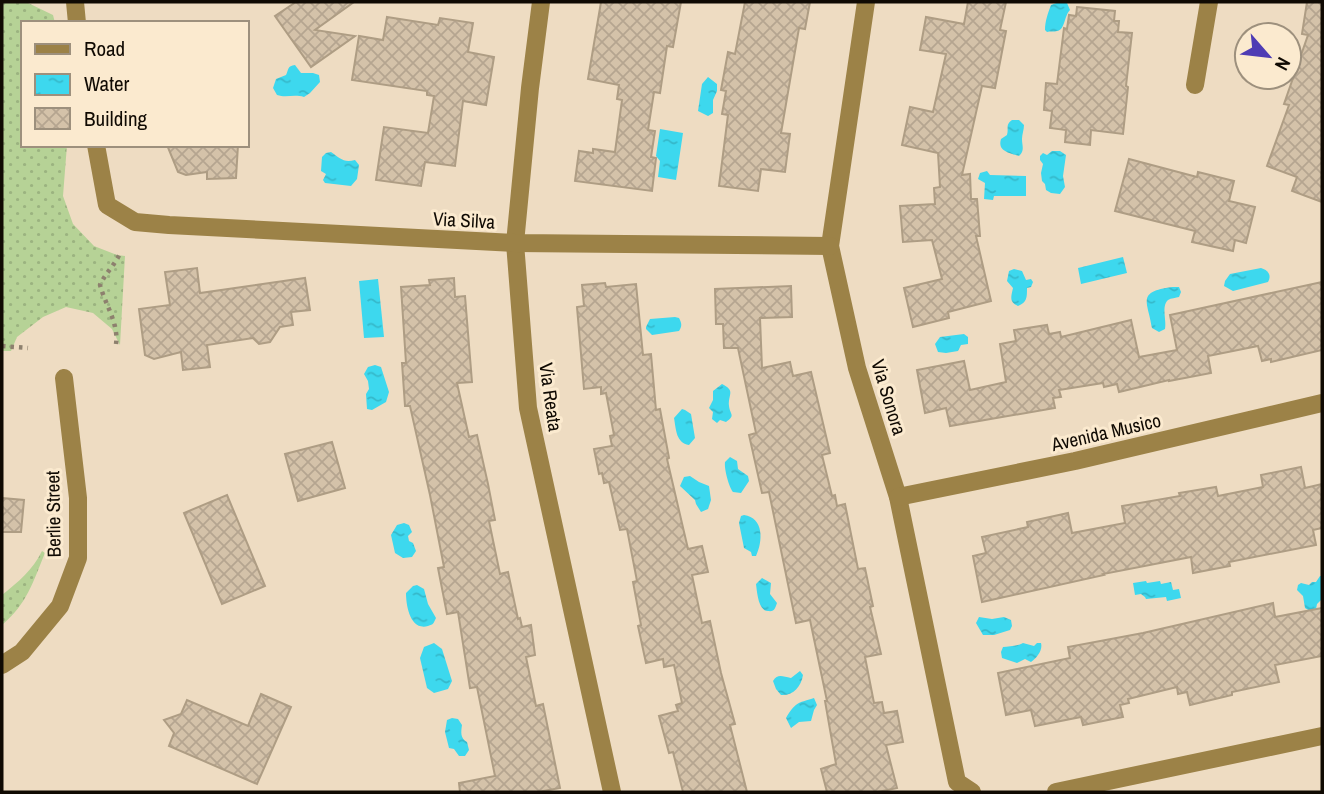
<svg xmlns="http://www.w3.org/2000/svg" width="1324" height="794" font-family="'Archivo Narrow',sans-serif">
	<style>
		.grass { fill: url(#grass-dots) }
		.water { fill: url(#water-ripples) }
		.building { fill: url(#building-cross-hatch); stroke: #ae9d84; stroke-width: 2 }
		.lines { fill: none; stroke-linecap: round; stroke-linejoin: round }
		.path { stroke: #8d806e; stroke-width: 4.5; stroke-dasharray: 3.5 5; stroke-linecap: butt }
		.street { stroke: #9c8247; stroke-width: 18 }
		.labels { text-anchor: middle; stroke-width: 6; stroke-linejoin: round; paint-order: stroke }
		.street-label { font-size: 19px; fill: #100a03; stroke: #fbeacf }
	</style>
	<defs>
		<pattern id="grass-dots" width="8" height="8" patternUnits="userSpaceOnUse" patternTransform="scale(1.75)"><rect width="8" height="8" fill="#b6d296"/><path d="M2 2h.1M6 6h.1" fill="none" stroke="#9bb380" stroke-width="1.8" stroke-linecap="round"/></pattern>
		<pattern id="water-ripples" width="26" height="14" patternUnits="userSpaceOnUse" patternTransform="scale(1.75)"><rect width="26" height="14" fill="#3dd8ee"/><path d="M2 4q2-2 4 0t4 0M15 11q2-2 4 0t4 0" fill="none" stroke="#35b8ca"/></pattern>
		<pattern id="building-cross-hatch" width="8" height="8" patternUnits="userSpaceOnUse" patternTransform="scale(1.75)"><rect width="8" height="8" fill="#d4c2a9"/><path d="M0 0l8 8M0 8l8-8" fill="none" stroke="#b5a590"/></pattern>
	</defs>
	<rect width="100%" height="100%" fill="#eedcc2"/>
	<g class="grass">
		<polygon points="2,2 26,2 53,15 55,23 23,23 23,145 67,145 63,196 73,224 94,246 117,255 125,256 120,345 112,329 93,313 66,307 43,317 17,337 11,351 2,351"/>
		<path d="M42,551L45,553C33,582 27,604 2,625V595C18,582 33,570 42,551Z"/>
	</g>
	<g class="water">
		<path d="M1059,2L1067,3L1070,10C1064,16 1065,30 1057,31C1054,32 1050,31 1047,32L1045,30C1045,21 1048,13 1051,5Z"/>
		<path d="M295,65L301,73H313L319,75L320,82L310,93L304,97C294,94 286,98 277,95L273,88L276,79L286,75C289,69 287,66 295,65Z"/>
		<polygon points="708,77 717,84 717,91 713,100 713,113 708,116 698,111 702,84"/>
		<path d="M1012,120H1019L1024,125C1024,130 1022,134 1022,139C1022,146 1025,150 1019,156C1011,153 997,152 1001,139L1007,135C1009,128 1005,125 1012,120Z"/>
		<polygon points="660,129 683,133 676,180 658,177 660,161 656,156"/>
		<polygon points="1052,151 1060,151 1066,155 1063,176 1065,187 1060,194 1051,193 1046,190 1045,184 1042,181 1041,173 1043,164 1040,160 1040,156 1043,153 1047,155"/>
		<path d="M331,152C340,158 343,163 355,160L359,165L357,179L351,186L325,183L323,180L326,174L321,171L322,157L326,153Z"/>
		<polygon points="987,171 990,175 1026,176 1026,196 994,196 993,200 984,199 985,183 978,179 980,173"/>
		<polygon points="1123,257 1127,273 1081,284 1078,268"/>
		<path d="M1261,268C1268,270 1272,275 1268,282L1233,291L1224,286L1225,281L1230,274Z"/>
		<path d="M1014,269L1022,271L1026,280L1031,279L1033,282L1031,287L1027,288C1027,298 1027,302 1018,306C1009,302 1011,297 1013,288L1007,281L1009,271Z"/>
		<polygon points="378,279 384,337 364,338 359,281"/>
		<path d="M1172,287H1179L1181,292L1179,297C1176,298 1171,298 1168,300C1161,306 1167,321 1165,329L1159,332L1152,328C1148,301 1136,292 1172,287Z"/>
		<path d="M675,317L679,318C682,324 682,326 679,331L652,335L646,329V327L650,319Z"/>
		<polygon points="964,334 968,337 968,344 961,345 958,351 946,353 938,352 935,344 940,337"/>
		<polygon points="375,365 381,367 389,392 386,402 372,410 367,409 366,394 369,389 368,381 364,374 368,367"/>
		<path d="M722,384C736,391 728,394 729,406C730,415 736,415 726,422L720,420L717,423L712,419L713,412L709,408L713,400V391Z"/>
		<path d="M682,409L685,410L691,414L695,438L689,445C676,443 676,429 674,418Z"/>
		<path d="M730,457L737,461L738,469L748,476L749,481L741,493L733,492C729,487 724,469 725,462Z"/>
		<polygon points="690,476 699,482 709,486 711,500 708,509 701,512 696,504 695,500 680,486 684,477"/>
		<path d="M744,515C764,518 763,541 756,556H752L751,552L744,548L739,523L741,516Z"/>
		<polygon points="404,523 409,525 412,532 408,536 409,541 413,543 416,551 412,557 403,558 395,553 391,535 397,525"/>
		<polygon points="1320,576 1322,576 1322,599 1317,604 1316,609 1310,611 1305,608 1303,596 1297,590 1298,585 1301,583 1309,585 1312,582 1316,582"/>
		<path d="M762,578L771,583L770,594L777,603C775,608 775,612 768,611C758,611 757,591 756,584Z"/>
		<polygon points="1146,581 1147,583 1160,581 1161,584 1171,582 1173,590 1179,589 1181,598 1167,601 1166,597 1146,599 1145,597 1141,594 1135,595 1133,583"/>
		<path d="M417,585L424,589L428,604L436,618C433,624 434,624 428,626C410,631 406,605 406,593L413,586Z"/>
		<polygon points="979,617 992,619 1004,617 1011,620 1012,626 1010,630 994,635 983,635 976,623"/>
		<polygon points="434,643 442,649 452,681 448,689 434,693 427,688 420,658 424,647"/>
		<path d="M1023,643L1034,646L1037,643H1041C1043,650 1037,658 1031,662L1025,659L1017,663L1002,658L1001,652L1003,647C1009,646 1018,646 1023,643Z"/>
		<path d="M800,671L803,675C801,687 793,696 781,695L776,689L773,681C778,673 783,677 791,678Z"/>
		<path d="M814,698L817,705L814,710L811,721L799,722L791,728L786,718C795,703 797,703 814,698Z"/>
		<path d="M452,718L458,719L462,725C461,732 460,738 467,742L469,750L465,756H459L454,749L449,748L445,732L447,720Z"/>
	</g>
	<g class="building">
		<polygon points="296,2 354,2 315,30 355,36 311,67 275,16"/>
		<polygon points="601,2 681,2 673,47 667,46 660,93 654,92 648,130 655,131 651,157 656,158 652,191 575,181 579,151 593,153 593,149 615,152 622,100 617,99 619,85 588,79"/>
		<polygon points="745,2 810,2 805,29 799,28 781,133 790,134 785,172 761,169 758,191 719,186 728,115 722,114 726,91 721,90 728,52 735,54"/>
		<polygon points="968,2 1006,2 1000,30 1006,31 995,88 982,86 962,175 970,174 971,199 977,199 980,236 976,236 991,301 948,312 949,318 913,327 904,288 942,279 932,240 903,242 900,206 935,204 934,188 940,187 938,153 902,145 910,107 933,112 946,54 920,50 926,17 964,24"/>
		<polygon points="1307,2 1322,2 1322,202 1292,191 1297,177 1267,166 1289,105 1284,104 1308,35 1302,34"/>
		<polygon points="1077,7 1115,11 1114,21 1119,21 1118,32 1132,33 1126,86 1128,87 1123,134 1091,130 1090,145 1065,142 1066,130 1050,128 1052,111 1044,110 1046,83 1057,84 1064,28 1067,29 1069,15 1076,16"/>
		<polygon points="387,17 438,25 440,18 473,23 468,52 494,57 486,105 463,101 455,166 425,162 421,186 376,180 384,127 428,133 434,96 427,95 427,91 352,80 359,36 383,40"/>
		<polygon points="167,145 238,145 236,178 207,179 207,172 186,175 178,172"/>
		<polygon points="1129,159 1197,177 1198,172 1234,181 1229,201 1255,207 1246,243 1235,240 1233,251 1192,242 1195,231 1115,211"/>
		<polygon points="197,268 200,293 305,278 310,310 291,312 293,325 280,327 270,342 259,344 253,338 207,345 210,367 183,370 181,352 154,359 145,355 139,309 170,305 165,272"/>
		<polygon points="454,278 455,297 465,296 472,382 457,383 469,437 477,435 488,484 495,520 489,521 500,574 508,572 518,619 520,618 522,627 531,625 535,655 526,657 536,706 543,704 560,788 538,792 460,792 459,783 495,776 477,687 470,688 458,612 447,614 438,568 444,567 430,495 410,406 405,406 402,363 406,363 401,287 430,285 429,280"/>
		<polygon points="1322,282 1322,350 1271,362 1271,359 1262,361 1258,346 1208,356 1211,373 1169,381 1169,380 1119,392 1117,384 1104,387 1103,383 1059,390 1061,397 1053,398 1055,408 950,426 946,408 925,413 917,370 964,361 970,390 1006,382 1000,344 1016,341 1014,330 1047,325 1049,334 1060,332 1061,337 1131,320 1139,357 1177,350 1170,315"/>
		<polygon points="605,283 606,287 636,284 643,355 651,354 656,410 660,409 669,458 667,459 688,549 702,546 708,572 692,575 702,623 710,621 721,673 735,724 730,725 747,792 683,792 673,752 669,753 659,716 678,711 676,705 682,703 674,665 664,667 663,659 646,663 638,626 641,625 633,582 637,581 627,529 620,530 609,482 604,483 602,473 599,474 594,449 612,446 610,436 614,435 606,393 601,394 601,387 584,389 577,307 584,306 582,285"/>
		<polygon points="791,286 792,317 760,318 762,368 790,362 793,376 811,372 830,453 822,455 832,496 835,495 837,506 845,504 858,569 865,568 873,606 870,607 881,654 865,657 874,703 882,702 884,713 897,711 903,742 886,745 897,788 878,792 827,792 821,769 836,764 825,701 827,701 810,620 796,623 769,492 762,493 749,435 756,433 738,348 724,348 723,324 716,324 715,289"/>
		<polygon points="332,442 345,488 298,501 285,454"/>
		<polygon points="1301,467 1305,488 1322,484 1322,528 1313,530 1316,545 1229,562 1230,566 1193,573 1191,557 1103,574 1104,575 982,602 973,556 986,553 982,537 1028,527 1027,522 1068,513 1072,533 1125,523 1122,506 1180,496 1179,493 1216,487 1218,496 1263,487 1261,475"/>
		<polygon points="227,495 265,586 222,604 184,513"/>
		<polygon points="2,498 24,500 21,532 2,532"/>
		<polygon points="1273,603 1275,617 1322,608 1322,656 1275,665 1279,682 1232,692 1232,695 1190,705 1187,692 1178,694 1177,687 1128,699 1129,703 1120,705 1123,717 1083,725 1081,717 1035,726 1031,710 1006,715 998,673 1070,658 1068,647 1143,633"/>
		<polygon points="261,694 291,707 257,784 169,746 174,733 164,720 181,714 187,700 248,726"/>
	</g>
	<g class="lines">
		<g class="path">
			<path d="M116,344C119,324 105,304 100,285C106,272 116,264 121,251"/>
			<polyline points="2,346 28,348"/>
		</g>
		<g class="street">
			<polyline points="75,2 77,23"/>
			<polyline points="541,2 530,88 515,243 528,408 612,792"/>
			<polyline points="866,2 830,246 857,368 898,497 957,782 972,792"/>
			<polyline points="1195,85 1209,2"/>
			<polyline points="96,145 107,205 135,222 169,225 515,243 830,246"/>
			<polyline points="898,497 1075,461 1322,403"/>
			<polyline points="2,665 22,652 60,606 78,558 78,498 64,378"/>
			<polyline points="1056,792 1322,736"/>
		</g>
	</g>
	<g class="labels">
		<g class="street-label">
			<text transform="translate(464 220) rotate(3)" y="7">Via Silva</text>
			<text transform="translate(551 397) rotate(82)" y="7">Via Reata</text>
			<text transform="translate(889 397) rotate(73)" y="7">Via Sonora</text>
			<text transform="translate(1106 432) rotate(-13)" y="7">Avenida Musico</text>
			<text transform="translate(53 514) rotate(-91)" y="7">Berlie Street</text>
		</g>
	</g>
	<rect width="1324" height="794" fill="none" stroke="#100a03" stroke-width="7"/>
	<rect x="21" y="21" width="228" height="126" fill="#fbeacf" stroke="#9d907d" stroke-width="2"/>
	<rect x="35" y="44" width="35" height="10" fill="#9c8247" stroke="#9d907d" stroke-width="2"/>
	<text x="84" y="56" font-size="21" fill="#100a03">Road</text>
	<rect x="35" y="74" width="35" height="21" fill="url(#water-ripples)" stroke="#9d907d" stroke-width="2"/>
	<text x="84" y="91" font-size="21" fill="#100a03">Water</text>
	<rect x="35" y="108" width="35" height="21" fill="url(#building-cross-hatch)" stroke="#9d907d" stroke-width="2"/>
	<text x="84" y="126" font-size="21" fill="#100a03">Building</text>
	<g transform="translate(1268 56) rotate(118)"><circle r="33" fill="#fbeacf" stroke="#9d907d" stroke-width="2"/>
	<path d="M0-5L12 26L0 18L-12 26Z" fill="#4e3cb4"/>
	<text y="-10" font-size="19" font-weight="bold" text-anchor="middle" fill="#100a03">N</text>
	</g>
</svg>
